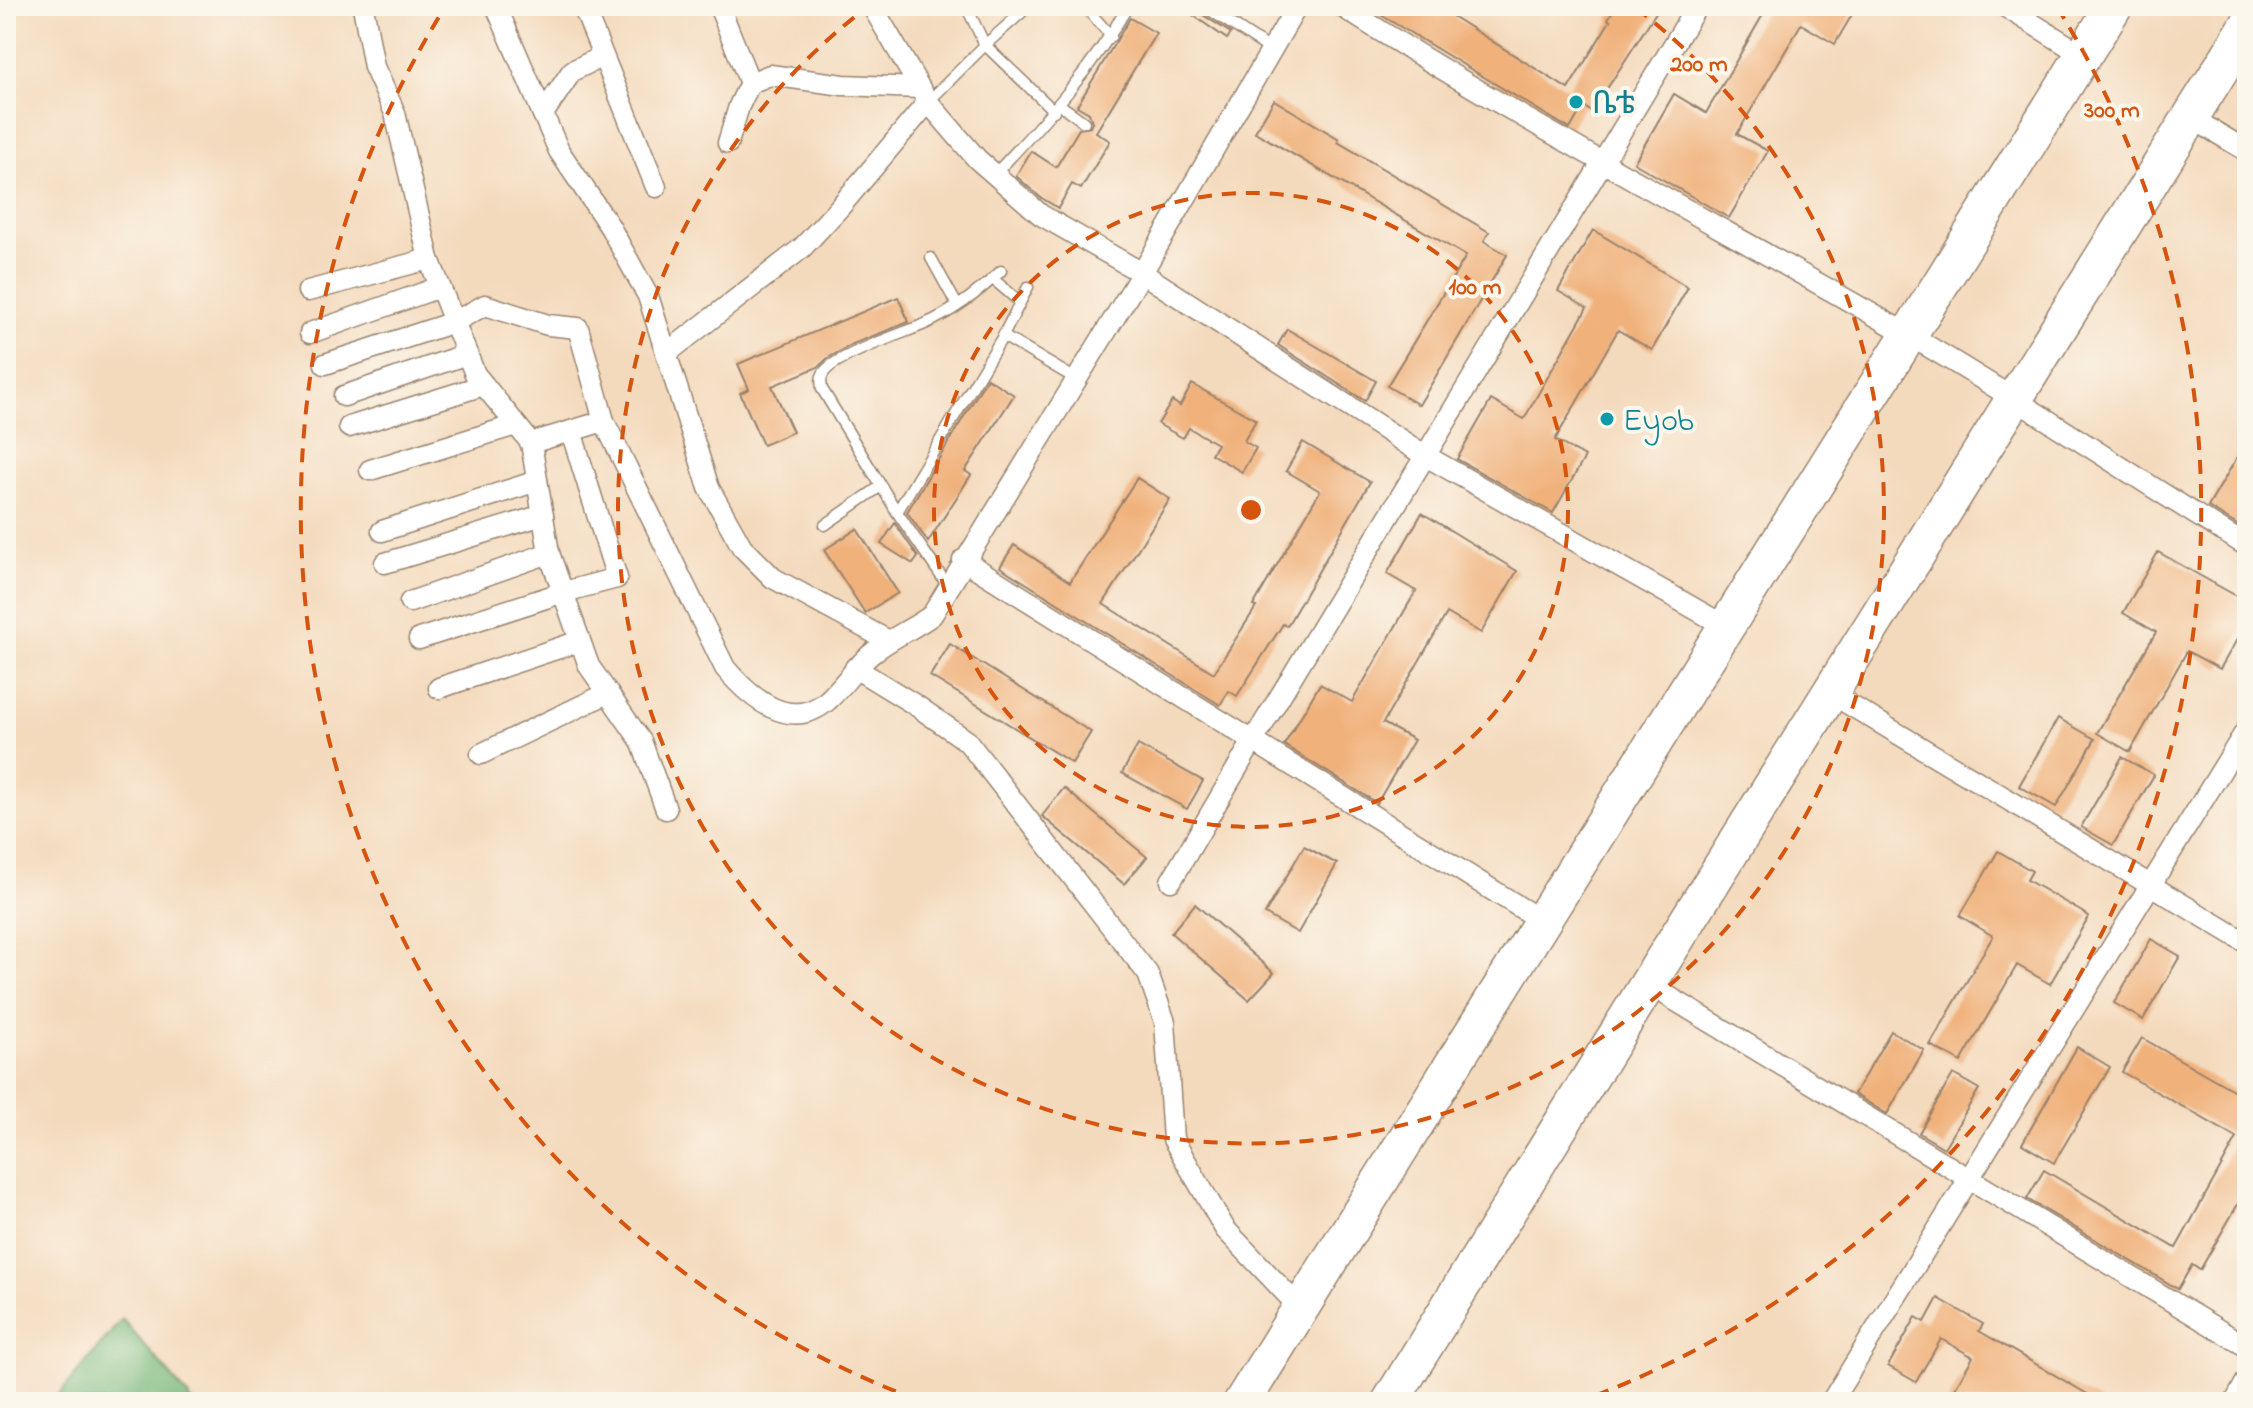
<svg xmlns="http://www.w3.org/2000/svg" width="2253" height="1408" font-family="'Indie Flower','Noto Sans Ethiopic',sans-serif">
	<style>
		.forest { fill: #79b87a; stroke: #5a714c; stroke-width: 2 }
		.building { fill: #f0b17a }
		.lines { fill: none; stroke-linecap: round; stroke-linejoin: round }
		.lane-casing { stroke: #98826e; stroke-width: 13 }
		.street-casing { stroke: #98826e; stroke-width: 23 }
		.highway-casing { stroke: #98826e; stroke-width: 39 }
		.lane { stroke: #fff; stroke-width: 10 }
		.street { stroke: #fff; stroke-width: 20 }
		.highway { stroke: #fff; stroke-width: 36 }
		.ring { fill: none; stroke: #d7540e; stroke-width: 4; stroke-dasharray: 14 10 }
		.culture-dot { fill: #0f9aa8; stroke: #fbf7ec; stroke-width: 3 }
		.labels { text-anchor: middle; stroke-width: 8; stroke-linejoin: round; paint-order: stroke }
		.culture-label { font-size: 32px; fill: #0d838f; stroke: #fbf7ec; text-anchor: start }
		.centre { fill: #d7540e; stroke: #fbf7ec; stroke-width: 4 }
		.ring-label { font-size: 24px; text-anchor: middle; font-weight: bold; fill: #d7540e; stroke: #fbf7ec; stroke-width: 8; stroke-linejoin: round; paint-order: stroke }
	</style>
	<rect width="100%" height="100%" fill="#fbf7ec"/>
	<filter id="ink" filterUnits="userSpaceOnUse"><feTurbulence type="fractalNoise" baseFrequency=".0125" numOctaves="2"/><feDisplacementMap in="SourceGraphic" scale="16" xChannelSelector="R" yChannelSelector="G"/><feConvolveMatrix kernelMatrix="1 2 1 2 8 2 1 2 1" color-interpolation-filters="sRGB"/></filter>
	<filter id="wash" filterUnits="userSpaceOnUse"><feTurbulence type="fractalNoise" baseFrequency=".006" numOctaves="4" result="noise"/><feDisplacementMap in="SourceGraphic" scale="32" xChannelSelector="R" yChannelSelector="G"/><feGaussianBlur stdDeviation="1.8" result="paint"/><feColorMatrix in="noise" values="0 0 0 0 0 0 0 0 0 0 0 0 0 0 0 0 0 1.4 0 .05"/><feComposite in="paint" operator="in"/></filter>
	<g filter="url(#wash)">
		<rect width="100%" height="100%" fill="#f4dabd"/>
		<polygon class="forest" points="122,1319 193,1402 53,1402"/>
		<g id="blocks">
			<g class="building">
				<polygon points="1180,6 1196,6 1200,13 1231,33 1227,39"/>
				<polygon points="1219,6 1251,6 1240,20"/>
				<polygon points="1366,6 1441,6 1441,9 1568,89 1610,21 1608,19 1616,6 1660,6 1592,112 1583,106 1570,129"/>
				<polygon points="1768,6 1857,6 1835,44 1801,24 1737,134 1768,151 1729,218 1634,163 1674,94 1706,113"/>
				<polygon points="1130,18 1156,33 1096,132 1110,141 1081,189 1072,184 1058,208 1040,197 1016,176 1031,151 1056,167 1079,129 1090,127 1092,122 1089,113 1077,106"/>
				<polygon points="1274,100 1339,139 1338,142 1489,232 1484,241 1507,255 1419,405 1387,386 1466,256 1255,132"/>
				<polygon points="1593,230 1688,287 1652,350 1618,330 1555,440 1585,457 1553,513 1457,459 1491,400 1524,419 1587,308 1558,291"/>
				<polygon points="898,297 909,322 853,344 828,358 818,367 772,386 793,432 763,445 740,393 749,389 738,364"/>
				<polygon points="1287,329 1376,381 1365,401 1278,345"/>
				<polygon points="987,378 1014,395 965,471 971,475 928,542 907,512"/>
				<polygon points="1192,384 1256,420 1244,441 1256,448 1242,472 1211,454 1217,444 1189,428 1183,438 1158,424 1172,401 1180,406"/>
				<polygon points="2247,440 2247,531 2208,507"/>
				<polygon points="1303,442 1370,482 1287,626 1283,624 1237,696 1229,691 1220,705 1000,567 1014,545 1070,582 1137,478 1170,499 1103,604 1214,673 1256,607 1253,606 1320,491 1286,471"/>
				<polygon points="1422,513 1517,571 1481,633 1447,613 1383,723 1414,740 1377,803 1284,745 1320,684 1352,702 1416,591 1387,574"/>
				<polygon points="895,523 918,557 913,564 881,544"/>
				<polygon points="857,529 898,593 865,613 824,550"/>
				<polygon points="2158,552 2247,602 2247,622 2220,669 2187,651 2130,752 2097,733 2156,632 2123,613"/>
				<polygon points="950,644 1091,732 1072,763 930,676"/>
				<polygon points="2058,718 2095,739 2056,807 2019,786"/>
				<polygon points="1138,745 1203,781 1187,809 1122,773"/>
				<polygon points="2122,757 2154,775 2113,845 2081,827"/>
				<polygon points="1064,788 1147,857 1124,884 1042,816"/>
				<polygon points="1304,846 1337,864 1298,933 1265,914"/>
				<polygon points="1998,851 2032,871 2027,880 2089,916 2050,984 2017,965 1961,1062 1930,1045 1993,936 1960,916"/>
				<polygon points="1195,904 1274,973 1249,1000 1171,933"/>
				<polygon points="2151,939 2180,956 2143,1020 2114,1003"/>
				<polygon points="1891,1031 1924,1050 1887,1114 1854,1094"/>
				<polygon points="2142,1038 2247,1098 2247,1203 2241,1199 2200,1270 2192,1265 2178,1289 2027,1199 2044,1170 2176,1248 2237,1138 2122,1072"/>
				<polygon points="2077,1047 2110,1067 2054,1163 2022,1144"/>
				<polygon points="1953,1074 1979,1089 1944,1148 1919,1133"/>
				<polygon points="1938,1298 1983,1324 1979,1331 2101,1402 1947,1402 1973,1357 1941,1339 1916,1382 1888,1366 1916,1317 1925,1322"/>
			</g>
		</g>
	</g>
	<g filter="url(#ink)">
		<use href="#blocks" fill-opacity="0" stroke="#98826e" stroke-width="2"/>
		<g class="lines">
			<defs>
				<g id="lane">
					<polyline points="966,6 985,45 1054,111"/>
					<polyline points="1084,6 1111,36"/>
					<polyline points="1204,6 1271,50"/>
					<polyline points="928,102 985,45 1029,6"/>
					<polyline points="1059,104 1084,122"/>
					<path d="M994,175C1044,122 1092,69 1128,6"/>
					<polyline points="931,258 957,305"/>
					<polyline points="993,279 1020,302"/>
					<polyline points="1003,336 1076,379"/>
					<polyline points="897,512 1003,336 1028,287"/>
					<polyline points="825,525 881,486"/>
					<path d="M948,586L897,512L822,389C821,382 820,377 825,371C838,355 904,333 925,324C952,312 980,291 1001,271"/>
				</g>
				<g id="street">
					<polyline points="363,6 374,67 395,113 429,259 475,374 531,443 549,553 589,666 641,741 666,809"/>
					<polyline points="496,6 559,151 610,227 648,296 709,488 742,547 773,578 887,640"/>
					<polyline points="583,6 656,187"/>
					<polyline points="719,6 750,83"/>
					<polyline points="872,6 928,102 977,159 1041,215 1142,273 1297,6"/>
					<path d="M1341,6C1525,124 1718,225 1907,334C2023,401 2133,477 2247,546"/>
					<polyline points="2004,6 2083,55"/>
					<polyline points="543,114 572,71 603,56"/>
					<polyline points="2190,117 2247,151"/>
					<polyline points="728,143 739,106 750,83 770,75 843,85 919,88"/>
					<polyline points="308,291 429,259"/>
					<polyline points="310,333 440,287"/>
					<polyline points="667,353 802,248 839,208 928,102"/>
					<path d="M325,364L454,322L485,305L548,325L578,328L604,421L725,668C750,698 791,733 828,700C843,686 854,669 870,655C889,638 912,630 932,615L1142,273L1424,455L1725,626"/>
					<polyline points="344,396 467,354"/>
					<polyline points="349,427 484,385"/>
					<polyline points="531,443 604,421"/>
					<polyline points="370,470 516,425"/>
					<polyline points="382,531 537,481"/>
					<polyline points="963,560 1253,741 1171,881"/>
					<polyline points="385,563 543,515"/>
					<polyline points="410,602 549,553"/>
					<polyline points="419,639 564,592 617,578 571,431"/>
					<polyline points="855,668 917,706 967,741 1148,974 1165,1022 1173,1139 1225,1229 1299,1307"/>
					<polyline points="439,688 580,641"/>
					<polyline points="1830,693 2247,943"/>
					<polyline points="481,754 608,693"/>
					<polyline points="1542,921 1253,741 1697,6"/>
					<polyline points="1648,984 2247,1347"/>
					<polyline points="1831,1402 2247,729"/>
					<polyline points="2235,1402 2247,1380"/>
				</g>
				<g id="highway">
					<polyline points="1242,1402 2114,6"/>
					<polyline points="1390,1402 1648,984 2247,27"/>
				</g>
			</defs>
			<use href="#lane" class="lane-casing"/>
			<use href="#street" class="street-casing"/>
			<use href="#highway" class="highway-casing"/>
			<use href="#lane" class="lane"/>
			<use href="#street" class="street"/>
			<use href="#highway" class="highway"/>
		</g>
	</g>
	<g class="ring">
		<circle cx="1251" cy="510" r="317"/>
		<path d="M1636 8A633 633 0 1 1 866 8"/>
		<path d="M918 1400A950 950 0 0 1 445 7M2057 7A950 950 0 0 1 1584 1400"/>
	</g>
	<g class="culture-dot">
		<circle cx="1576" cy="102" r="8"/>
		<circle cx="1607" cy="419" r="8"/>
	</g>
	<g class="labels">
		<g class="culture-label">
			<text x="1592" y="113">ቤቴ</text>
			<text x="1623" y="430">Eyob</text>
		</g>
	</g>
	<circle cx="1251" cy="510" r="12" class="centre"/>
	<g class="ring-label">
		<text x="1699" y="71">200 m</text>
		<text x="2112" y="117">300 m</text>
		<text x="1475" y="294">100 m</text>
	</g>
	<rect width="2253" height="1408" fill="none" stroke="#fbf7ec" stroke-width="32"/>
</svg>
